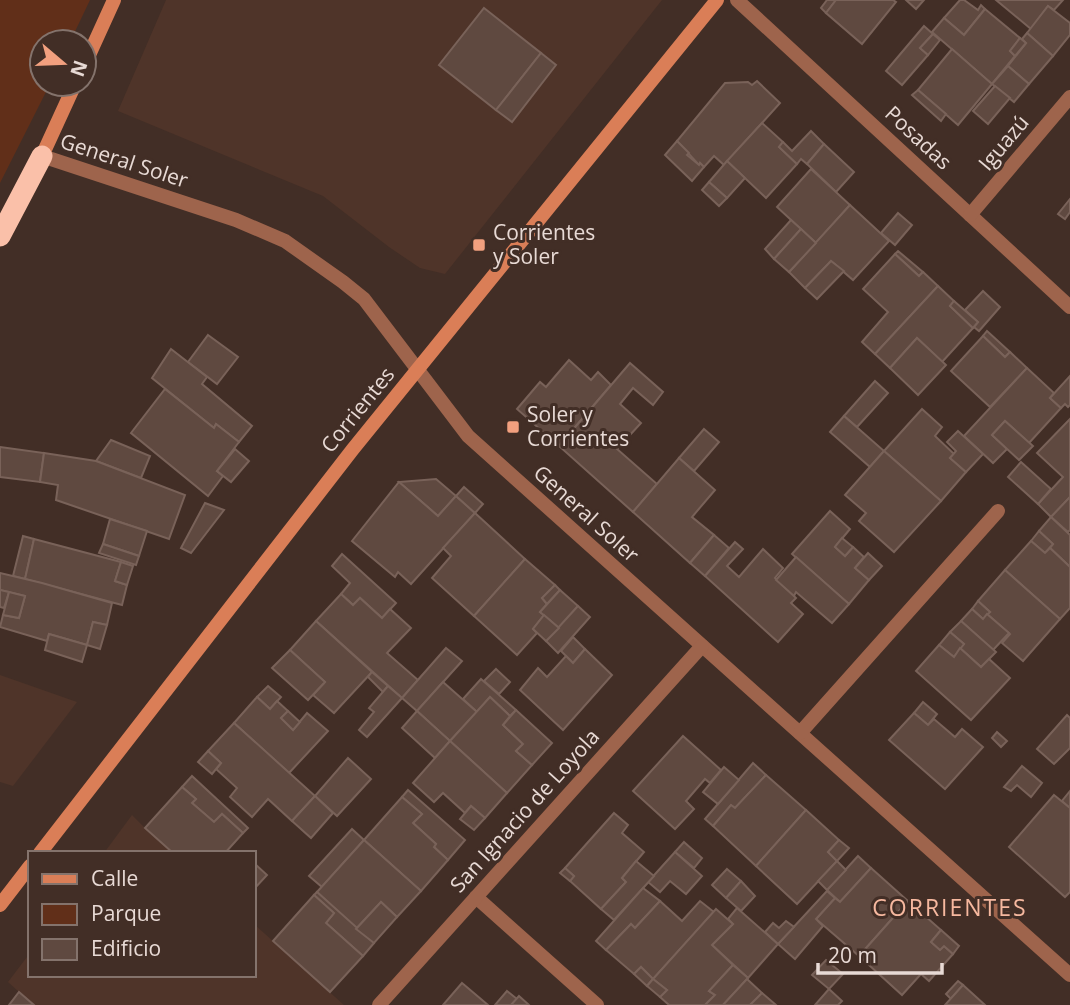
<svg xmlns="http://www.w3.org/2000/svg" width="1070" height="1005" font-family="'Open Sans',sans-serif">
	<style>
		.built { fill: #4f3429 }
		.green { fill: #612f19 }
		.building { fill: #5f4940; stroke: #796259; stroke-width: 2 }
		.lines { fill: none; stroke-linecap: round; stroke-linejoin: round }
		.street { stroke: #9e644c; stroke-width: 14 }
		.secondary { stroke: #da7e57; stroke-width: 14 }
		.highway { stroke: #fac0a9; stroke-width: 21 }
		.poi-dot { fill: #f2a07f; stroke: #422e26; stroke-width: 2.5 }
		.labels { text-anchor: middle; stroke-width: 6; stroke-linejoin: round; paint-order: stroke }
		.street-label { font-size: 21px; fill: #e8dad5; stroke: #422e26 }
		.poi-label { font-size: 21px; fill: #e8dad5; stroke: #422e26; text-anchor: start }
		.neighbourhood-label { font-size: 23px; letter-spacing: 2px; fill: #f6b89f; stroke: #422e26 }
	</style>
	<rect width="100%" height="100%" fill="#422e26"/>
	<g class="built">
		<polygon points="166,0 662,0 445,274 420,268 389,247 323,196 118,111"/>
		<polygon points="0,675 77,702 13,786 0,782"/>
		<polygon points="132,815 145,828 173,853 104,853"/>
		<polygon points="254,924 344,1005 9,1005 19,992 8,982 30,953 30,975 254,975"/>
	</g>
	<polygon class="green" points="0,0 90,0 70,42 42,42 42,84 50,84 0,183"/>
	<g class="building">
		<polygon points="827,0 836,0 826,13 821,8"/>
		<polygon points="836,0 893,0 896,2 862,44 826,13"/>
		<polygon points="906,0 924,0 916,9"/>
		<polygon points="960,0 964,0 978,10 981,5 985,9 964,35 944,18"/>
		<polygon points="996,0 1063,0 1054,10 1048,6 1031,29"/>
		<polygon points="1048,6 1070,23 1070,35 1053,56 1027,33"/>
		<polygon points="484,8 541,53 496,110 439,65"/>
		<polygon points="985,9 1020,38 1010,51 1015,56 992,84 932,32 944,18 964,35"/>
		<polygon points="924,26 933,34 920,48 928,55 902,85 886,71"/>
		<polygon points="1027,33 1053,56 1029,84 1008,66 1026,43 1022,39"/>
		<polygon points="933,34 940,40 928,55 920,48"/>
		<polygon points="1020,38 1026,43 1015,56 1010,51"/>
		<polygon points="952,49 992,84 958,125 918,90"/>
		<polygon points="541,53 556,65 512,122 496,110"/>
		<polygon points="1008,66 1029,84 1014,102 992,84"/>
		<polygon points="757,81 780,103 724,165 714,156 704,167 700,163 699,165 677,141 725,83 748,82 752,85"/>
		<polygon points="995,86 1010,98 988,124 973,111"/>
		<polygon points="918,90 946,114 941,121 912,95"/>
		<polygon points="762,123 783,142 779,147 797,164 766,198 727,161"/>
		<polygon points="811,131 824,144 807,164 801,159 797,164 779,147 783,142 792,151"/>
		<polygon points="677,141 689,153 687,155 699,165 700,163 704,167 692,181 665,155"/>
		<polygon points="824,144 854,172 836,192 807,164"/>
		<polygon points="727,161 745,178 727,198 709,182"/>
		<polygon points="811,169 850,205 816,243 777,207"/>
		<polygon points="709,182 727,198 719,206 702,190"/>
		<polygon points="1070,199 1070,212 1065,219 1058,214"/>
		<polygon points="850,205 889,241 853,280 831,261 805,288 789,272"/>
		<polygon points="898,213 912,225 895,245 881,233"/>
		<polygon points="791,220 801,229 774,259 765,249"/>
		<polygon points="801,229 816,243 789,272 774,259"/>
		<polygon points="898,251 923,272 919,276 895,254"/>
		<polygon points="895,254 919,276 923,272 938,286 875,354 862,342 888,312 863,289"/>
		<polygon points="831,261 844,271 817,299 805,288"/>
		<polygon points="938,286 954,301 950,306 973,328 942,362 917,338 890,368 875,354"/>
		<polygon points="983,291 1000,307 979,331 974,327 978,322 965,310"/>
		<polygon points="954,301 978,322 973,328 950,306"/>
		<polygon points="987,331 1010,352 1005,357 983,336"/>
		<polygon points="208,335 238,357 217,384 188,362"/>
		<polygon points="983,336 1005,357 1010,352 1027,368 990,407 951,371"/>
		<polygon points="917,338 946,365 918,395 890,368"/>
		<polygon points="171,349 207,377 202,384 252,426 239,442 216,424 214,428 152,378"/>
		<polygon points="569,360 591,380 598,372 611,385 559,446 517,409 540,382 546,387"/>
		<polygon points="630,363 663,392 653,405 633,388 620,404 641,423 617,449 657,484 633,512 559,446"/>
		<polygon points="1027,368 1054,393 1050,398 1061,408 1029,443 1005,421 992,435 1007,449 993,463 964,436"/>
		<polygon points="1070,376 1070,405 1068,407 1065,404 1061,408 1050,398"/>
		<polygon points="875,381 888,393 857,427 844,416"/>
		<polygon points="165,389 214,428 216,424 239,442 217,471 223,476 208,496 131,433"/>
		<polygon points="922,409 942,427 935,436 954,454 950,458 966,472 941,501 884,451"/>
		<polygon points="844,416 884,451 870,467 830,432"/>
		<polygon points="1070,419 1070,497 1051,517 1038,504 1063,477 1037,453"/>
		<polygon points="1005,421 1033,446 1019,460 992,435"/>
		<polygon points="704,429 719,442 694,471 679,458"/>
		<polygon points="958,431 983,454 966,472 950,458 956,451 947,442"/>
		<polygon points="111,440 150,456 141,478 96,461"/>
		<polygon points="0,447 44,453 40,482 0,477"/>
		<polygon points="235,449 249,461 231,482 217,471"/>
		<polygon points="884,451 941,501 894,552 859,521 866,513 845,495"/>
		<polygon points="44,453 96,461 185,495 169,539 56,500 58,485 40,482"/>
		<polygon points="679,458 715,490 692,517 714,535 690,563 633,512"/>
		<polygon points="1021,462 1051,489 1038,504 1008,477"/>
		<polygon points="436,479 456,496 438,516 399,482"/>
		<polygon points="399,482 438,516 456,496 475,513 411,584 398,572 395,577 352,541"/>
		<polygon points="464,487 483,504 475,513 456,496"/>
		<polygon points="1070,497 1070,530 1068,532 1051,517"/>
		<polygon points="205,503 224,510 191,553 181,548"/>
		<polygon points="830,511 850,529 835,547 845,556 853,547 864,557 855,568 869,580 849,604 792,554"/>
		<polygon points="475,513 525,559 474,616 432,578 451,556 443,548"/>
		<polygon points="1051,517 1070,535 1070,567 1050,548 1053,544 1039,531"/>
		<polygon points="110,519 147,531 139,556 103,544"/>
		<polygon points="1039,531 1053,544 1045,553 1031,541"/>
		<polygon points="714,535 729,548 705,576 690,563"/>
		<polygon points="23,536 34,539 25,579 13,576"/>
		<polygon points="842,538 853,547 845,556 835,547"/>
		<polygon points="34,539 121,562 115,581 127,585 122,605 25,579"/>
		<polygon points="1031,541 1045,553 1050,548 1070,567 1070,608 1060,619 1005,570"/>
		<polygon points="735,542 743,549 727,566 739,577 763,549 783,568 775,578 796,598 791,603 803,614 778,642 705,576"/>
		<polygon points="103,544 139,556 136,565 99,553"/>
		<polygon points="868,553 882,566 869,580 855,568"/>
		<polygon points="342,554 396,603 382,618 360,598 353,605 341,594 350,583 332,566"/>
		<polygon points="796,557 849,604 832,623 796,592 794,596 776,580"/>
		<polygon points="525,559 555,585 542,598 547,604 540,612 544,615 533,629 537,633 517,655 474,616"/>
		<polygon points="121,562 133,566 127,585 115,581"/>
		<polygon points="1005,570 1060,619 1023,661 1002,643 1010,634 987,614 990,612 978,601"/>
		<polygon points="0,573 42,583 112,603 107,625 93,622 87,645 49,634 47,641 0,627 3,615 19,618 25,596 0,590"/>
		<polygon points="555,585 560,590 547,604 542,598"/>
		<polygon points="0,590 9,592 4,608 0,607"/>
		<polygon points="560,590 578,606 559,628 540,612"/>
		<polygon points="9,592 25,596 19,618 3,615"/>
		<polygon points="341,594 353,605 360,598 382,618 390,609 411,628 387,653 418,680 402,698 316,621"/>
		<polygon points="978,601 990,612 983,619 972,609"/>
		<polygon points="578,606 590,617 558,653 546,641"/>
		<polygon points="972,609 983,619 987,614 1009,633 993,650 961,621"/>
		<polygon points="544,615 559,628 546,641 533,629"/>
		<polygon points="316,621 372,672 334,713 313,695 325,682 290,650"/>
		<polygon points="961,621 996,652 981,667 960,648 964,644 950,632"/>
		<polygon points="93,622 107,625 100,649 87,645"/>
		<polygon points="950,632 964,644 954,657 939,645"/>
		<polygon points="49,634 87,645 82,662 45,650"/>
		<polygon points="573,637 585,649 573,663 561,651"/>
		<polygon points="939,645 954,657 960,648 981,667 989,659 1010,678 971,720 916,671"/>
		<polygon points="446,648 462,661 417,711 402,698"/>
		<polygon points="585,649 612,675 563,730 520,690 538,668 547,677 566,656 573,663"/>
		<polygon points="290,650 325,682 308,700 272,668"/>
		<polygon points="496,669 510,682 499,694 484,681"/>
		<polygon points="372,672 388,686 383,692 368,677"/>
		<polygon points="481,679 516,710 510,716 490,697 477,712 463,699"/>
		<polygon points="443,682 477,712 450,741 417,711"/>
		<polygon points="268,686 281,697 270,709 257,697"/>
		<polygon points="388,686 402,698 367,737 359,730 374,712 369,708"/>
		<polygon points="257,697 270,709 277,701 288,711 281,718 293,730 307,713 328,731 289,773 234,723"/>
		<polygon points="490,697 510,716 503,725 523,744 516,751 532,765 507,793 450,741"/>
		<polygon points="923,702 937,714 928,725 914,713"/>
		<polygon points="516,710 552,743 532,765 516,751 523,744 503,725"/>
		<polygon points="288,711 300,722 293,730 281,718"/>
		<polygon points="417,711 450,741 435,758 402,728"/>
		<polygon points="914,713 928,725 934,719 955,737 962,729 983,747 945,789 889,740"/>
		<polygon points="1067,715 1070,718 1070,748 1054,764 1037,749"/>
		<polygon points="234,723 315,796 292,821 268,799 252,817 230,797 237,788 216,769 221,763 208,751"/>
		<polygon points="997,732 1007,741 1001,747 992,738"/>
		<polygon points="683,736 721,770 710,783 705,779 686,801 694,809 675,829 633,791"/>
		<polygon points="450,741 507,793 485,818 471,806 465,813 443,793 434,802 413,783"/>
		<polygon points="208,751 221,763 212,774 198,762"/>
		<polygon points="348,758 371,779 337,816 315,796"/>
		<polygon points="753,763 766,775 735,808 731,805 713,826 705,819"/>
		<polygon points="1022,766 1042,783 1031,797 1017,785 1011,791 1004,787"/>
		<polygon points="724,767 739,780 718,804 703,792"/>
		<polygon points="766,775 806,810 756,866 713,826 731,805 735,808"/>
		<polygon points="192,776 248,828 243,833 222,814 214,822 192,803 196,799 182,787"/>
		<polygon points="182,787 196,799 192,803 214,822 222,814 243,833 225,853 173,853 145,828"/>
		<polygon points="408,790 465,840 448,860 434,847 436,844 413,823 422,814 402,797"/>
		<polygon points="1070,791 1070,808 1062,801"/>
		<polygon points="1054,795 1070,808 1070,892 1065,897 1009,847"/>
		<polygon points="315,796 333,813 311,838 292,821"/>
		<polygon points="402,797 422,814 413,823 436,844 434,847 448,860 421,891 364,840"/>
		<polygon points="471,806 485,818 474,830 460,819"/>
		<polygon points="806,810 839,840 828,852 837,861 797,904 756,866"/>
		<polygon points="614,813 628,825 622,833 644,852 622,878 626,882 601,909 570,881 574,876 565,868"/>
		<polygon points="352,829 364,840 322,887 309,876"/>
		<polygon points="364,840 421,891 397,917 381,902 356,929 317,892"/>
		<polygon points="839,840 849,848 837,861 828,852"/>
		<polygon points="684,842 702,858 694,868 675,852"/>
		<polygon points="675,852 702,876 686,894 670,881 660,892 648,882"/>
		<polygon points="858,856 871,868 840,902 827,890"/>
		<polygon points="636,861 654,876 614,920 601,909 626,882 622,878"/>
		<polygon points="837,861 846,870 827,890 818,881"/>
		<polygon points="255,864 267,875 254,889 254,865"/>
		<polygon points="565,868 574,876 570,881 560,873"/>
		<polygon points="871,868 908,901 859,956 816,919 835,898 840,902"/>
		<polygon points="727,869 741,881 726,898 712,885"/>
		<polygon points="741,881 755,896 741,911 726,898"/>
		<polygon points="643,888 660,901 635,928 631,924 606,950 596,941"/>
		<polygon points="827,891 835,898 816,919 823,926 795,959 778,944"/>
		<polygon points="317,892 374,943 363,956 326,923 334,913 314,895"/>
		<polygon points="314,895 334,913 326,923 363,956 330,992 273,941"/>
		<polygon points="660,901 682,921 700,901 714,912 653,979 641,967 634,974 606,950 631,924 635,928"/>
		<polygon points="908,901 941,930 931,942 940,950 944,946 953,954 929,981 921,974 902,995 859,956"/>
		<polygon points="381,902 397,917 374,943 356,929"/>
		<polygon points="737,908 778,944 748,978 712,945 733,924 728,919"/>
		<polygon points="716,909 733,924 712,945 733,965 709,991 715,995 705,1005 669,1005 660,997 667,990 653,979"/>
		<polygon points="786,921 794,927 778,944 765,932 773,923 779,928"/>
		<polygon points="941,930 959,946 953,954 944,946 940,950 931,942"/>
		<polygon points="826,960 843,974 829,989 812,975"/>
		<polygon points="733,965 748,978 723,1005 705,1005 715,995 709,991"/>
		<polygon points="641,967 653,979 647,986 634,974"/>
		<polygon points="653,979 667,990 660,997 647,986"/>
		<polygon points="747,979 762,993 750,1005 723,1005"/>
		<polygon points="958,981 963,985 951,999 946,994"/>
		<polygon points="462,983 488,1005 443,1005"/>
		<polygon points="963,985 985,1005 945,1005"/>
		<polygon points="829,989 842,1001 838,1005 815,1005"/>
		<polygon points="507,991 517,999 511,1005 495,1005"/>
		<polygon points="19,992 34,1005 9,1005"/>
		<polygon points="762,993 776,1005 750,1005"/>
		<polygon points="519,996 529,1005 511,1005"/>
	</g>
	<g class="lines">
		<g class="street">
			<polyline points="737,0 1070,307"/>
			<polyline points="42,156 236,220 285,241 343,282 364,299 468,436 1070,975"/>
			<polyline points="970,215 1070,97"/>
			<polyline points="800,733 998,511"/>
			<polyline points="476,897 597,1005"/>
			<polyline points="379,1005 702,646"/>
		</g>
		<g class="secondary">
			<polyline points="84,66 114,0"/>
			<polyline points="42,156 75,84"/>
			<polyline points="40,853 353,449 717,0"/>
			<polyline points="0,905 30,866"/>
		</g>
		<polyline class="highway" points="0,236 42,156"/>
	</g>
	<g class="poi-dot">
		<rect x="472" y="238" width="14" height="14" rx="3.5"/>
		<rect x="506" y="420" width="14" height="14" rx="3.5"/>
	</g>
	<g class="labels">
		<g class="street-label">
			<text transform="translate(918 138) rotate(43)" y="7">Posadas</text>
			<text transform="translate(1004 143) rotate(-50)" y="7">Iguazú</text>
			<text transform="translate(124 161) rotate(18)" y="7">General Soler</text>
			<text transform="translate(358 410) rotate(-51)" y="7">Corrientes</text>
			<text transform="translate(586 514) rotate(42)" y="7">General Soler</text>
			<text transform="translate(525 811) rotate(-48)" y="7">San Ignacio de Loyola</text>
		</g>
		<g class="poi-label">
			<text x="493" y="240">Corrientes<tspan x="493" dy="24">y Soler</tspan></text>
			<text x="527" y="422">Soler y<tspan x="527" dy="24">Corrientes</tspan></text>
		</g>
		<g class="neighbourhood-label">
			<text x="950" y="916">CORRIENTES</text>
		</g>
	</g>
	<rect x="28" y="851" width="228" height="126" fill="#422e26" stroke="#84736c" stroke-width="2"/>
	<rect x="42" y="874" width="35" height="10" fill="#da7e57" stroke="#84736c" stroke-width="2"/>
	<text x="91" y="886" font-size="21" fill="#e8dad5">Calle</text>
	<rect x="42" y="904" width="35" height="21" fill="#612f19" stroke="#84736c" stroke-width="2"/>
	<text x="91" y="921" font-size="21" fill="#e8dad5">Parque</text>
	<rect x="42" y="939" width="35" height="21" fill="#5f4940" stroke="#84736c" stroke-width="2"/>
	<text x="91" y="956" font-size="21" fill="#e8dad5">Edificio</text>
	<g transform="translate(63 63) rotate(109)"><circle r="33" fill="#422e26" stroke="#84736c" stroke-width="2"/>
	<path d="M0-5L12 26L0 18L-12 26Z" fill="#f2a07f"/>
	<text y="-10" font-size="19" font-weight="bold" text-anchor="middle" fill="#e8dad5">N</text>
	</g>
	<path d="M818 963v10h124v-10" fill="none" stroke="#e8dad5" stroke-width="3.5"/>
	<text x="828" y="963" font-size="21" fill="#e8dad5" stroke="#422e26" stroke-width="5" paint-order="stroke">20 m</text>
</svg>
